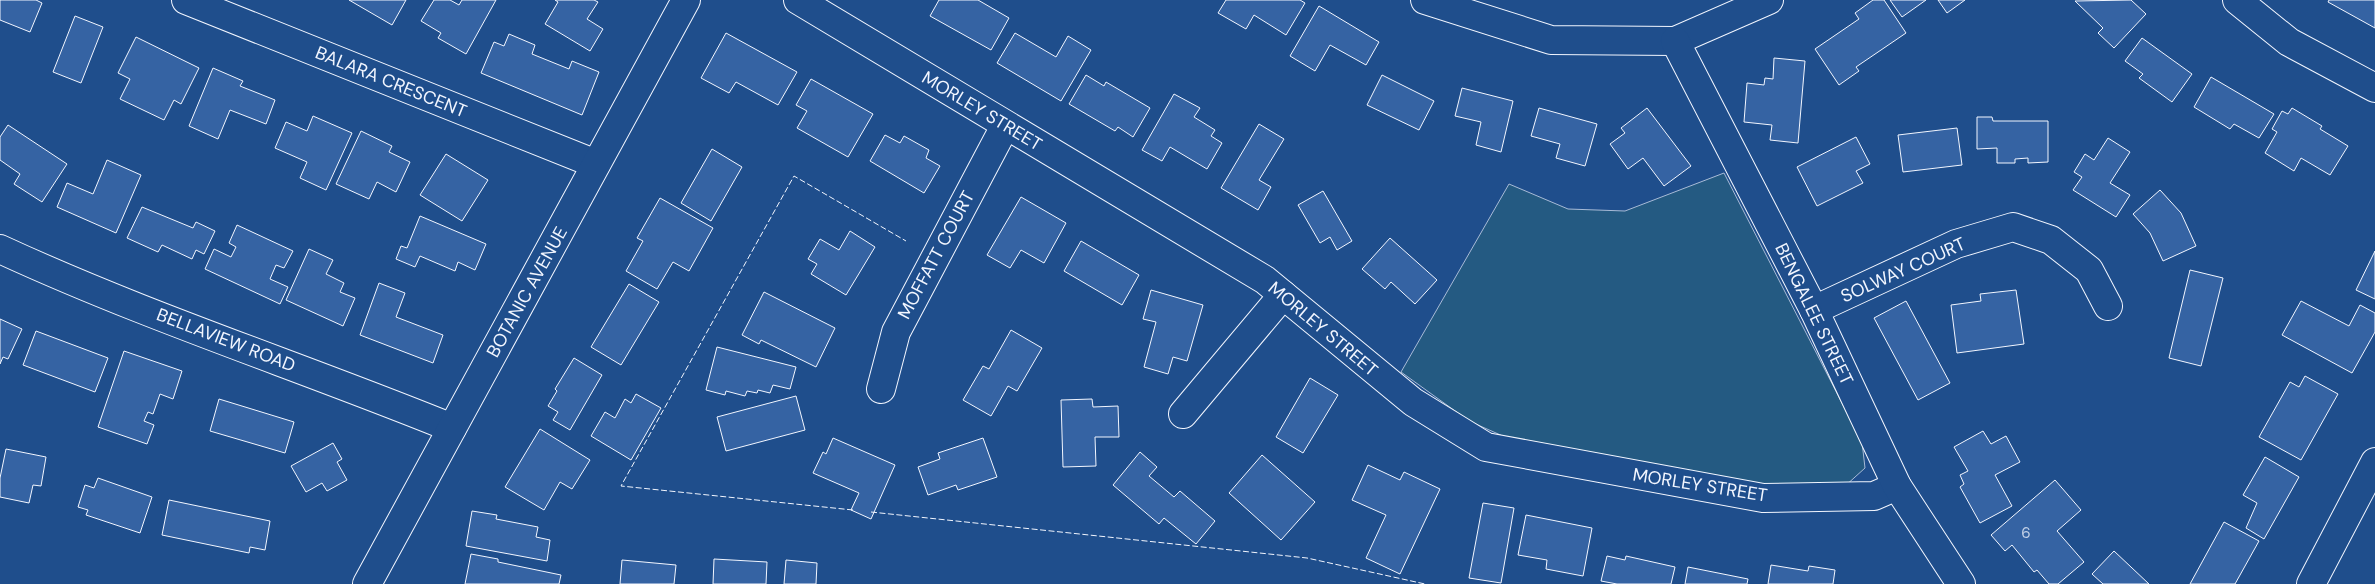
<svg xmlns="http://www.w3.org/2000/svg" width="2375" height="584" font-family="'DM Sans',sans-serif">
	<style>
		.green { fill: #245a82; stroke: #a8bbd7 }
		.building { fill: #3563a3; stroke: #f2f6ff }
		.lines { fill: none; stroke-linecap: round; stroke-linejoin: round }
		.minor-casing { stroke: #f2f6ff; stroke-width: 30 }
		.minor { stroke: #1f4e8c; stroke-width: 28 }
		.fence { stroke: #f2f6ff; stroke-width: 1; stroke-dasharray: 6 2.5; stroke-linecap: butt }
		.labels { text-anchor: middle; stroke-width: 4; stroke-linejoin: round; paint-order: stroke }
		.number-label { font-size: 15px; fill: #c3d1e8 }
		.street-label { font-size: 18px; fill: #f2f6ff; stroke: #1f4e8c }
	</style>
	<rect width="100%" height="100%" fill="#1f4e8c"/>
	<polygon class="green" points="1724,173 1862,442 1865,468 1844,487 1755,484 1505,437 1469,421 1401,372 1509,184 1568,209 1625,211"/>
	<g class="building">
		<polygon points="0,0 36,0 42,3 30,32 0,20"/>
		<polygon points="349,0 406,0 392,25"/>
		<polygon points="434,0 450,0 459,5 462,0 496,0 466,54 438,38 441,33 421,21"/>
		<polygon points="555,0 594,0 598,2 587,19 603,29 590,51 545,24 558,2"/>
		<polygon points="939,0 978,0 1009,18 991,50 930,16"/>
		<polygon points="1226,0 1300,0 1305,3 1286,35 1254,15 1246,29 1218,13"/>
		<polygon points="1873,0 1884,0 1906,33 1856,67 1859,71 1839,85 1815,49 1859,19 1855,13"/>
		<polygon points="1890,0 1926,0 1902,17"/>
		<polygon points="1938,0 1965,0 1947,13"/>
		<polygon points="2131,0 2146,14 2114,48 2098,33 2103,28 2075,1"/>
		<polygon points="2329,0 2375,0 2375,28 2328,2"/>
		<polygon points="1319,6 1379,42 1366,65 1330,45 1315,71 1290,56"/>
		<polygon points="75,16 103,27 81,83 53,72"/>
		<polygon points="726,33 797,72 778,105 736,82 729,93 701,78"/>
		<polygon points="1015,33 1056,57 1068,36 1091,50 1061,101 997,63"/>
		<polygon points="509,34 535,45 532,54 569,69 572,61 599,72 582,115 481,73 494,42 504,46"/>
		<polygon points="136,37 199,68 181,104 174,100 164,120 120,99 130,79 118,73"/>
		<polygon points="2142,38 2192,74 2172,102 2139,78 2143,74 2125,61"/>
		<polygon points="1774,58 1805,61 1798,143 1770,140 1772,125 1744,122 1747,83 1764,85 1765,78 1773,79"/>
		<polygon points="213,68 243,81 240,86 275,100 266,124 230,110 218,139 189,126"/>
		<polygon points="1086,75 1104,86 1106,82 1150,108 1133,137 1118,127 1115,131 1069,104"/>
		<polygon points="1382,75 1434,101 1419,130 1367,105"/>
		<polygon points="2211,77 2274,114 2259,138 2234,124 2230,129 2194,107"/>
		<polygon points="811,79 873,114 848,157 797,128 807,111 796,105"/>
		<polygon points="1462,88 1513,101 1501,152 1476,145 1481,122 1455,116"/>
		<polygon points="1174,94 1200,108 1194,117 1215,130 1211,136 1222,143 1207,169 1170,147 1162,161 1142,150"/>
		<polygon points="1539,108 1597,124 1585,166 1556,158 1560,144 1531,136"/>
		<polygon points="1647,108 1691,166 1664,186 1643,158 1628,169 1610,144 1625,133 1621,128"/>
		<polygon points="2292,108 2322,126 2320,129 2348,146 2330,175 2301,158 2294,171 2265,153 2277,132 2272,129 2282,111 2288,114"/>
		<polygon points="313,116 352,133 326,190 300,178 307,162 275,148 286,122 307,131"/>
		<polygon points="1977,117 1992,117 1993,121 2048,121 2048,162 2028,163 2028,158 2015,159 2015,163 1997,163 1997,148 1977,149"/>
		<polygon points="1259,124 1284,139 1259,180 1271,187 1258,210 1221,188"/>
		<polygon points="8,125 67,164 42,202 14,184 20,174 0,160 0,137"/>
		<polygon points="1957,128 1962,165 1903,172 1898,135"/>
		<polygon points="361,131 392,146 389,152 410,162 396,192 377,182 369,199 336,184"/>
		<polygon points="885,135 900,143 904,136 929,150 926,158 940,166 924,193 870,161"/>
		<polygon points="1856,137 1870,164 1856,171 1863,183 1817,206 1797,167"/>
		<polygon points="2108,138 2130,152 2110,183 2130,195 2116,217 2073,190 2082,177 2074,172 2085,154 2094,160"/>
		<polygon points="712,149 742,167 711,221 681,203"/>
		<polygon points="446,154 488,180 462,221 420,195"/>
		<polygon points="107,160 141,175 116,233 57,207 67,183 93,194"/>
		<polygon points="2160,190 2181,213 2196,246 2163,261 2150,233 2133,214"/>
		<polygon points="1323,191 1352,241 1337,250 1330,237 1320,243 1298,205"/>
		<polygon points="1021,197 1066,223 1044,263 1021,250 1010,268 987,255"/>
		<polygon points="660,198 713,228 689,271 673,262 657,289 626,271 643,241 637,238"/>
		<polygon points="142,207 193,228 196,222 215,231 204,254 196,250 192,259 162,245 158,252 127,238"/>
		<polygon points="420,216 486,244 475,270 458,262 455,271 420,256 415,267 396,259 401,246 407,248"/>
		<polygon points="237,225 293,251 284,268 276,265 270,279 288,287 280,304 205,269 214,249 231,257 236,247 229,243"/>
		<polygon points="850,231 875,247 846,295 811,274 817,264 808,259 820,239 839,250"/>
		<polygon points="1390,238 1437,280 1415,304 1391,282 1385,289 1362,269"/>
		<polygon points="1081,241 1139,275 1122,305 1064,271"/>
		<polygon points="309,249 333,260 326,274 344,283 340,292 355,298 343,326 286,300"/>
		<polygon points="2375,251 2375,299 2356,290"/>
		<polygon points="2190,270 2223,278 2201,366 2169,358"/>
		<polygon points="379,283 405,293 396,317 443,335 433,363 360,335"/>
		<polygon points="629,284 659,302 621,365 591,347"/>
		<polygon points="1151,290 1203,305 1187,361 1173,357 1168,374 1144,367 1156,322 1143,319"/>
		<polygon points="2016,290 2024,344 1957,353 1951,305 1981,301 1980,294"/>
		<polygon points="764,292 835,328 816,367 761,340 759,344 742,335"/>
		<polygon points="1906,301 1950,383 1918,400 1874,318"/>
		<polygon points="2301,301 2349,326 2360,305 2375,313 2375,332 2352,373 2282,335"/>
		<polygon points="0,319 22,329 8,359 3,357 0,364"/>
		<polygon points="1011,330 1042,348 1017,391 1008,386 991,416 963,400 983,366 989,369"/>
		<polygon points="36,331 108,358 95,392 23,365"/>
		<polygon points="717,347 796,367 790,389 773,385 770,393 758,390 757,393 747,391 745,396 726,391 725,395 706,390"/>
		<polygon points="124,351 182,371 173,399 160,394 153,414 148,412 144,421 154,425 147,444 98,427"/>
		<polygon points="574,358 602,375 570,430 553,420 558,412 548,406 557,391 555,389"/>
		<polygon points="2305,376 2338,394 2301,460 2259,437 2290,382 2299,387"/>
		<polygon points="1310,378 1338,395 1303,453 1276,437"/>
		<polygon points="636,394 661,408 631,460 591,436 605,412 615,418 625,399 631,403"/>
		<polygon points="796,396 805,430 726,451 717,417"/>
		<polygon points="219,399 294,422 285,453 210,431"/>
		<polygon points="1092,399 1093,407 1118,406 1119,437 1095,437 1096,466 1063,467 1061,400"/>
		<polygon points="540,429 590,460 572,489 560,482 544,510 505,487"/>
		<polygon points="1983,431 1991,444 2006,436 2020,462 1995,475 2012,506 1980,523 1960,487 1964,484 1960,475 1968,471 1954,447"/>
		<polygon points="833,438 895,465 871,519 851,510 859,493 813,473 823,452 826,454"/>
		<polygon points="983,438 997,477 958,490 956,485 928,495 918,467 940,459 938,453"/>
		<polygon points="333,443 342,459 337,462 347,480 327,491 322,483 306,492 291,466"/>
		<polygon points="6,449 46,457 41,486 33,485 29,503 0,497 0,478"/>
		<polygon points="1140,452 1157,467 1149,476 1174,497 1180,491 1215,521 1196,544 1164,518 1159,524 1113,485"/>
		<polygon points="1262,455 1315,502 1281,540 1229,493"/>
		<polygon points="2265,457 2299,477 2264,539 2246,528 2257,503 2243,495"/>
		<polygon points="1368,465 1400,480 1404,472 1440,489 1400,574 1366,558 1386,515 1352,500"/>
		<polygon points="98,478 152,497 140,533 86,515 88,510 78,507 85,485 94,488"/>
		<polygon points="2055,480 2081,510 2057,531 2084,562 2058,584 2049,584 2037,570 2034,572 2012,545 2005,551 1991,535"/>
		<polygon points="169,500 270,521 265,550 250,547 249,553 162,535"/>
		<polygon points="1483,503 1514,508 1501,583 1469,578"/>
		<polygon points="472,511 497,515 496,519 538,527 536,537 550,540 547,561 466,546"/>
		<polygon points="1526,515 1592,528 1583,576 1546,569 1547,560 1518,555"/>
		<polygon points="2224,522 2259,541 2235,584 2190,584"/>
		<polygon points="2114,551 2149,584 2103,584 2092,574"/>
		<polygon points="471,554 498,559 498,562 561,575 559,584 465,584"/>
		<polygon points="1607,556 1625,560 1626,556 1675,567 1671,584 1617,584 1601,581"/>
		<polygon points="714,559 767,562 766,584 713,584"/>
		<polygon points="622,560 676,565 674,584 620,584"/>
		<polygon points="786,560 817,563 816,584 784,584"/>
		<polygon points="1771,565 1808,571 1809,566 1835,570 1833,584 1768,584"/>
		<polygon points="1688,567 1748,579 1747,584 1685,584"/>
	</g>
	<g class="lines">
		<defs>
			<g id="minor">
				<polyline points="186,0 596,164"/>
				<polyline points="798,0 1265,280 1413,402 1486,447 1763,498 1874,496 1897,486"/>
				<polyline points="1425,0 1551,40 1675,41 1769,0"/>
				<polyline points="2237,0 2289,42 2375,88"/>
				<polyline points="1675,41 1814,310 1897,486 1961,584"/>
				<path d="M0,249C147,317 302,367 452,428"/>
				<polyline points="1814,310 1956,244 2013,227 2051,240 2089,270 2108,306"/>
				<polyline points="881,389 896,332 1005,126"/>
				<polyline points="1183,414 1283,295"/>
				<polyline points="367,584 686,0"/>
				<polyline points="2311,584 2375,462"/>
			</g>
		</defs>
		<use href="#minor" class="minor-casing"/>
		<use href="#minor" class="minor"/>
		<g class="fence">
			<polyline points="853,510 621,486 794,176 906,241"/>
			<polyline points="871,512 1307,558 1425,584"/>
		</g>
	</g>
	<g class="labels">
		<g class="number-label">
			<text x="2026" y="538">6</text>
		</g>
		<g class="street-label">
			<text transform="translate(391 82) rotate(22)" y="6">BALARA CRESCENT</text>
			<text transform="translate(982 111) rotate(31)" y="6">MORLEY STREET</text>
			<text transform="translate(936 255) rotate(-62)" y="6">MOFFATT COURT</text>
			<text transform="translate(1903 270) rotate(-24)" y="6">SOLWAY COURT</text>
			<text transform="translate(527 292) rotate(-61)" y="6">BOTANIC AVENUE</text>
			<text transform="translate(1814 314) rotate(64)" y="6">BENGALEE STREET</text>
			<text transform="translate(1323 329) rotate(40)" y="6">MORLEY STREET</text>
			<text transform="translate(226 340) rotate(21)" y="6">BELLAVIEW ROAD</text>
			<text transform="translate(1700 485) rotate(9)" y="6">MORLEY STREET</text>
		</g>
	</g>
</svg>
